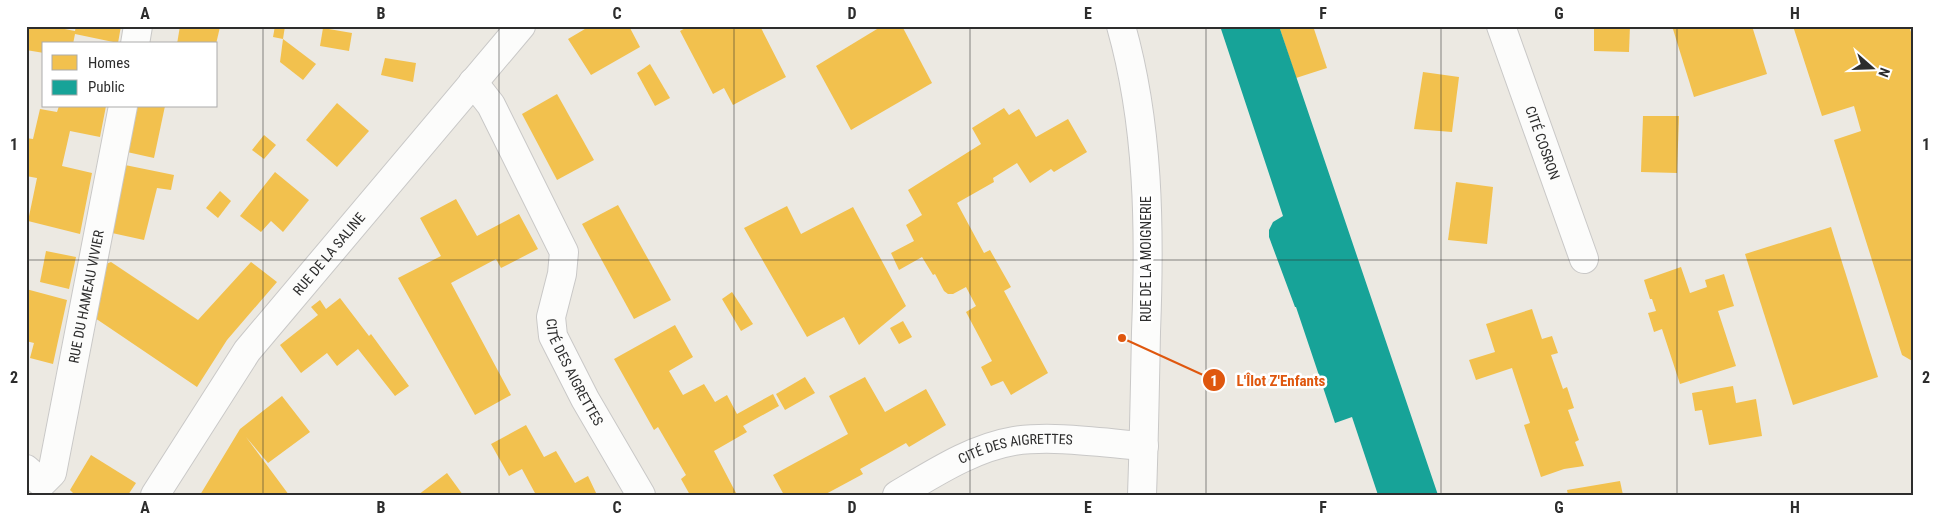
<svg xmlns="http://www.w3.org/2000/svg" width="1940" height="521" font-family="'Roboto Condensed',sans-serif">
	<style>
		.homes { fill: #f2c14e }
		.public { fill: #17a398 }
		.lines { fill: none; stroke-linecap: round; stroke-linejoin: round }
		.minor-casing { stroke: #c9c8c7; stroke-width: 30 }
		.minor { stroke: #fcfcfb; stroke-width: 28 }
		.grid { fill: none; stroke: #2d2d2d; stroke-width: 1; stroke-opacity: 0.55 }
		.labels { text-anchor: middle; stroke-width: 5; stroke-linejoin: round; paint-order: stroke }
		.street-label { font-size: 14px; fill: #2d2d2d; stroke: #fff }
		.leader { fill: none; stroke: #df570e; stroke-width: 2 }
		.callout-dot { fill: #df570e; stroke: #fff; stroke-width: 2 }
		.mark-label { font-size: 15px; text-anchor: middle; font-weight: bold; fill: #fff }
		.callout-label { font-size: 15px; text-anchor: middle; font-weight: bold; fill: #df570e; stroke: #fff; stroke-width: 5; stroke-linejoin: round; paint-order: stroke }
		.neatline { fill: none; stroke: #2d2d2d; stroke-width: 2 }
		.grid-label { font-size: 16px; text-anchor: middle; font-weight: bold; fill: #2d2d2d }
	</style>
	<rect width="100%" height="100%" fill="#ece9e2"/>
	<g class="homes">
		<polygon points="26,26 49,26 75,31 76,26 121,26 118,43 75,34 73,44 44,44 44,53 26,50"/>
		<polygon points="180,26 220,27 216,44 177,44"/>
		<polygon points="275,26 285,26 283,39 273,37"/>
		<polygon points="590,26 633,26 630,28 640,47 591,75 568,39"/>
		<polygon points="689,26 760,26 786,77 733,105 724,88 713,94 680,31"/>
		<polygon points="882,26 902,26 932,83 851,130 816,66"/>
		<polygon points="1279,26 1313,26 1327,68 1296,78"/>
		<polygon points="1594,26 1630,26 1629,52 1594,51"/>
		<polygon points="1672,26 1752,26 1767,74 1694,97"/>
		<polygon points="1793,26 1909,26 1914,41 1914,362 1902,355 1834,140 1861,131 1854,106 1822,116"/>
		<polygon points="323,28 352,33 349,51 320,46"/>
		<polygon points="283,39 316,64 303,80 280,62"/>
		<polygon points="385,58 416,63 413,82 381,75"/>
		<polygon points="650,64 670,98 655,106 637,73"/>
		<polygon points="1423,72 1459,77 1452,132 1414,129"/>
		<polygon points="557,94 594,160 557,180 522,114"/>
		<polygon points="337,103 369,131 337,167 306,140"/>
		<polygon points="59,106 106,106 100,137 70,131 62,166 92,173 80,234 28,221 37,178 26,176 29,157 26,156 26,138 33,139 40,109 57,112"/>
		<polygon points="136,106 165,106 154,158 127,152"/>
		<polygon points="1004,108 1009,115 1019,109 1036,137 1068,119 1087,152 1054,172 1051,169 1030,183 1017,163 993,178 994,182 957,203 984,253 990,250 1011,287 1004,291 1048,373 1011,395 1003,381 991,386 981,367 992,361 966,312 976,306 966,287 953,294 948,294 944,291 935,274 933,275 922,257 899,270 891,253 914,241 906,225 922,215 908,190 981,144 972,128"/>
		<polygon points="1643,116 1679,116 1677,173 1641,172"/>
		<polygon points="264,135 276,145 264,159 252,150"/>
		<polygon points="125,165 174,175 171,190 157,188 144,240 112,233"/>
		<polygon points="275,172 309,200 283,232 271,221 261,232 240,216"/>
		<polygon points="1456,182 1493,187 1487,244 1448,240"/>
		<polygon points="220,191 231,201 218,218 206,208"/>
		<polygon points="456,199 477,236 519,214 538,249 501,268 496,259 451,283 511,395 475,415 398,278 441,256 420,218"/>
		<polygon points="618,205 671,300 634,319 582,224"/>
		<polygon points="787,206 801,234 853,207 906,306 859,345 844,317 807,337 744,228"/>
		<polygon points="1831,227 1878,377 1793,405 1745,254"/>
		<polygon points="46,251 76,257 69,289 40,282"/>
		<polygon points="111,262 198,320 251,262 277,282 227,340 197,387 95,318 106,264"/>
		<polygon points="1681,267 1690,293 1707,287 1705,280 1724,274 1734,306 1718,311 1736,366 1680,384 1662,329 1654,332 1648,313 1656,311 1652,299 1650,299 1644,280"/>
		<polygon points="26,289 67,300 53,364 30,358 34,343 26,341"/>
		<polygon points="732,292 753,324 741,331 722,299"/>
		<polygon points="340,298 369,336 371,334 409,386 395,396 358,349 337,366 327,353 301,373 280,345 318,315 311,307 320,300 326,309"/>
		<polygon points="1532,309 1542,339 1552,336 1558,353 1551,355 1563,389 1567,387 1574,408 1568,410 1579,440 1575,442 1584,466 1564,469 1541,477 1524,425 1530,423 1512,368 1476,380 1469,360 1495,352 1486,324"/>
		<polygon points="903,321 912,337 899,344 890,328"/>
		<polygon points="675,325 693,357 669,371 683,395 704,384 715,402 727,395 737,414 773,394 779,406 743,426 747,432 714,451 736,493 732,495 690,495 681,479 686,475 658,427 654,430 614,359"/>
		<polygon points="805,377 815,393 785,410 776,394"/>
		<polygon points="865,377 885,412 926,389 946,425 909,447 906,443 885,455 860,469 863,474 824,495 784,495 773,475 848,434 829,396"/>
		<polygon points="1733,386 1736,403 1756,399 1762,436 1709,445 1702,410 1695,411 1692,393"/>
		<polygon points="282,396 310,432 268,463 246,437 289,495 200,495 240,429"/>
		<polygon points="526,425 544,457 556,451 575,483 588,476 597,495 536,495 522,469 509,476 491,444"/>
		<polygon points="91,455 136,483 128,495 75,495 70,490"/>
		<polygon points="447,473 463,495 418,495"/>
		<polygon points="1620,481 1623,495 1568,495 1567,490"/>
	</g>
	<polygon class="public" points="1220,26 1279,26 1438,495 1378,495 1352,417 1335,423 1296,307 1295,307 1269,237 1269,230 1273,222 1283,216"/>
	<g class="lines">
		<defs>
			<g id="minor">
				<path d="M1121,26C1149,125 1150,229 1146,332C1145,386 1144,440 1142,495"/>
				<path id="s1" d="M1501,26L1584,259"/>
				<polyline points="135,44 138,26"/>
				<path id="s2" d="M473,82L491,105L564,252L562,274L551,317L553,336L585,399L641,495"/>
				<path id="s3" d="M26,469L42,483L52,473L123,106"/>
				<path id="s4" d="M155,495L247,351L521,26"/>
				<path id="s5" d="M897,495C933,474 972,448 1014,441C1053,435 1104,443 1144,446"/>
			</g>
		</defs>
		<use href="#minor" class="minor-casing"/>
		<use href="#minor" class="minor"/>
	</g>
	<path class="grid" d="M263,26V495M499,26V495M734,26V495M970,26V495M1206,26V495M1441,26V495M1677,26V495M26,260H1914"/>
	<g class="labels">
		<g class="street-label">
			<text dy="5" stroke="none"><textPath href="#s1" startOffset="124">CITÉ COSRON</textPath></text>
			<text dy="5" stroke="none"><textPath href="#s4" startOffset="298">RUE DE LA SALINE</textPath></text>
			<text transform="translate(1146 259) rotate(-90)" y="5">RUE DE LA MOIGNERIE</text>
			<text dy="5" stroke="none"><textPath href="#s3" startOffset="215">RUE DU HAMEAU VIVIER</textPath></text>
			<text dy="5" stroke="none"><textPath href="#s2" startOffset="320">CITÉ DES AIGRETTES</textPath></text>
			<text dy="5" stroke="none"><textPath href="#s5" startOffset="130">CITÉ DES AIGRETTES</textPath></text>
		</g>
	</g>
	<path class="leader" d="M1122 338L1214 380"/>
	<g class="callout-dot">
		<circle cx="1122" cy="338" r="5"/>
		<circle cx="1214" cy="380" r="12"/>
	</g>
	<g class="mark-label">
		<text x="1214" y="386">1</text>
	</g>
	<g class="callout-label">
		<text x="1281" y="386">L'Îlot Z'Enfants</text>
	</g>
	<rect width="1940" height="521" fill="none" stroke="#ffffff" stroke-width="55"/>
	<rect x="42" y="42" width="175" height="65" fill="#ffffff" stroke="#ababab"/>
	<rect x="52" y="55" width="25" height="15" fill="#f2c14e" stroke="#ababab"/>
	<text x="88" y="68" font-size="15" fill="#2d2d2d">Homes</text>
	<rect x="52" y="80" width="25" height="15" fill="#17a398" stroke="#ababab"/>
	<text x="88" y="92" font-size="15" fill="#2d2d2d">Public</text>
	<g transform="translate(1872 68) rotate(110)" stroke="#ffffff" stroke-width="4" paint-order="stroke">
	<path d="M0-4L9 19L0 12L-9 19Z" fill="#2d2d2d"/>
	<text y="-8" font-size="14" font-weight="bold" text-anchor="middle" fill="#2d2d2d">N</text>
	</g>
	<rect x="28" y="28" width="1884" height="466" class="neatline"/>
	<g class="grid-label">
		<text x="145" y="19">A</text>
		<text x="381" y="19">B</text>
		<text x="617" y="19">C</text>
		<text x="852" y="19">D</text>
		<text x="1088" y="19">E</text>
		<text x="1323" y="19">F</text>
		<text x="1559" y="19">G</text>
		<text x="1795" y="19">H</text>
		<text x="14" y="150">1</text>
		<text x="1926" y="150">1</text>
		<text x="14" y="383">2</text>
		<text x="1926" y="383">2</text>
		<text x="145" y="513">A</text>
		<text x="381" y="513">B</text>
		<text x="617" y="513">C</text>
		<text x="852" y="513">D</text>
		<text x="1088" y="513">E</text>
		<text x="1323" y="513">F</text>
		<text x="1559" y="513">G</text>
		<text x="1795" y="513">H</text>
	</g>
</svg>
